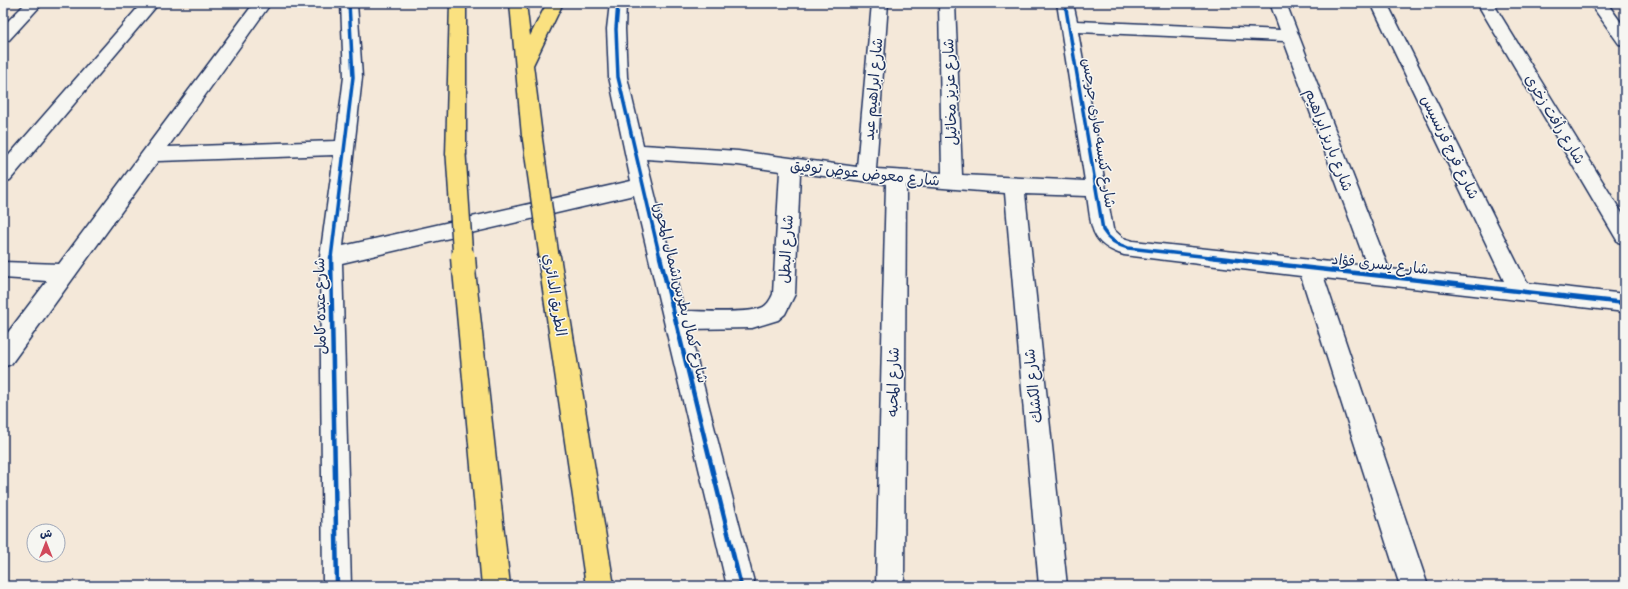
<svg xmlns="http://www.w3.org/2000/svg" width="1628" height="589" font-family="Dekko,'Playpen Sans Arabic',sans-serif">
	<style>
		.lines { fill: none; stroke-linecap: round; stroke-linejoin: round }
		.minor-casing { stroke: #1b2f5e; stroke-width: 3 }
		.highway-casing { stroke: #1b2f5e; stroke-width: 3 }
		.minor { fill: #f6f6f2; fill-rule: evenodd }
		.highway { fill: #fae180; fill-rule: evenodd }
		.highway-bridge-far1-casing { stroke: #1b2f5e; stroke-width: 22; stroke-linecap: butt }
		.highway-bridge-casing { stroke: #1b2f5e; stroke-width: 27; stroke-linecap: butt }
		.highway-bridge-far1 { stroke: #fae180; stroke-width: 19 }
		.highway-bridge { stroke: #fae180; stroke-width: 24 }
		.cycleway-far1-casing { stroke: #f6f6f2; stroke-width: 5.5 }
		.cycleway-casing { stroke: #f6f6f2; stroke-width: 7 }
		.cycleway-far1 { stroke: #0057b8; stroke-width: 3.5 }
		.cycleway { stroke: #0057b8; stroke-width: 4.5 }
		.labels { text-anchor: middle; stroke-width: 3; stroke-linejoin: round; paint-order: stroke }
		.street-label { font-size: 15px; fill: #1b2f5e; stroke: #f6f6f2 }
	</style>
	<rect width="100%" height="100%" fill="#f4e8d9"/>
	<filter id="ink" filterUnits="userSpaceOnUse"><feTurbulence type="fractalNoise" baseFrequency=".025" numOctaves="2"/><feDisplacementMap in="SourceGraphic" scale="8" xChannelSelector="R" yChannelSelector="G"/><feConvolveMatrix kernelMatrix="1 2 1 2 8 2 1 2 1" color-interpolation-filters="sRGB"/></filter>
	<g filter="url(#ink)">
		<g class="lines">
			<defs>
				<g id="minor">
					<polygon points="26,3 43,3 9,40 3,41 3,26"/>
					<polygon points="142,3 159,3 10,180 3,182 3,162"/>
					<path d="M254,3H271L168,147L336,141L344,77L341,3H357L362,77L343,246L631,181L609,77L607,29L610,3H626L625,29L627,77L643,145L738,151L857,167L872,3H888L876,169L942,173L939,3H955L962,175L1085,181L1057,3H1073L1077,21L1280,30L1270,3H1286L1389,269L1504,281L1371,3H1387L1527,283L1625,294V312L1324,278L1428,586H1400L1301,276L1124,255C1089,244 1092,227 1087,196L1025,194L1067,586H1039L1005,193L906,185L904,586H876L886,184L800,173L795,294L785,314L778,320L752,328L689,329L755,586H727L634,195L342,263L351,586H323L320,257L334,155L158,161L11,364L3,367V339L47,281L3,278V262L59,264ZM1078,32L1284,41L1367,266L1133,241L1123,238L1113,229ZM646,159L738,165L780,171L773,294C771,299 767,306 761,308C746,314 702,311 684,311Z"/>
					<polygon points="1477,3 1493,3 1625,218 1625,244 1618,242"/>
					<polygon points="1590,3 1607,3 1625,28 1625,45 1619,44"/>
				</g>
				<g id="highway">
					<polygon points="450,3 466,3 466,155 463,160 456,162 449,160 446,155"/>
					<polygon points="510,3 526,3 530,36 547,3 563,3 533,65 542,136 539,141 532,143 525,141 522,136"/>
					<polygon points="549,248 557,250 560,256 614,586 586,586 538,256 541,250"/>
					<polygon points="464,262 472,264 475,270 510,586 482,586 453,270 456,264"/>
				</g>
			</defs>
			<use href="#minor" class="minor-casing"/>
			<use href="#highway" class="highway-casing"/>
			<use href="#minor" class="minor"/>
			<use href="#highway" class="highway"/>
			<defs>
				<g id="highway-bridge-far1">
					<polyline points="532,136 549,256"/>
					<polyline points="456,155 463,258"/>
				</g>
				<polyline id="highway-bridge" points="463,257 464,270"/>
			</defs>
			<use href="#highway-bridge-far1" class="highway-bridge-far1-casing"/>
			<use href="#highway-bridge" class="highway-bridge-casing"/>
			<use href="#highway-bridge-far1" class="highway-bridge-far1"/>
			<use href="#highway-bridge" class="highway-bridge"/>
			<defs>
				<g id="cycleway-far1">
					<polyline points="618,3 616,29 618,77 660,258"/>
					<path d="M1065,3L1103,230C1109,240 1117,245 1128,248L1219,258"/>
					<polyline points="331,258 353,77 349,3"/>
				</g>
				<g id="cycleway">
					<polyline points="331,257 337,586"/>
					<polyline points="660,257 741,586"/>
					<polyline points="1210,257 1625,303"/>
				</g>
			</defs>
			<use href="#cycleway-far1" class="cycleway-far1-casing"/>
			<use href="#cycleway" class="cycleway-casing"/>
			<use href="#cycleway-far1" class="cycleway-far1"/>
			<use href="#cycleway" class="cycleway"/>
		</g>
	</g>
	<g class="labels">
		<g class="street-label">
			<text transform="translate(873 89) rotate(-85)" y="5">شارع ابراهيم عيد</text>
			<text transform="translate(950 92) rotate(-92)" y="5">شارع عزيز مخائيل</text>
			<text transform="translate(1555 119) rotate(59)" y="5">شارع رأفت زخرى</text>
			<text transform="translate(1099 133) rotate(81)" y="5">شارع كنيسه مارى جرجس</text>
			<text transform="translate(1329 140) rotate(69)" y="5">شارع باريز ابراهيم</text>
			<text transform="translate(1450 147) rotate(64)" y="5">شارع فرج فرنسيس</text>
			<text transform="translate(865 173) rotate(6)" y="5">شارع معوض عوض توفيق</text>
			<text transform="translate(786 249) rotate(-87)" y="5">شارع البطل</text>
			<text transform="translate(1380 264) rotate(6)" y="5">شارع يسرى فؤاد</text>
			<text transform="translate(681 293) rotate(76)" y="5">شارع كمال بطرس[شمال المحور]</text>
			<text transform="translate(555 295) rotate(81)" y="5">الطريق الدائري</text>
			<text transform="translate(320 306) rotate(-91)" y="5">شارع عبده كامل</text>
			<text transform="translate(893 382) rotate(-89)" y="5">شارع المحبه</text>
			<text transform="translate(1033 386) rotate(-96)" y="5">شارع الكشك</text>
		</g>
	</g>
	<rect width="1628" height="589" fill="none" stroke="#f6f6f2" stroke-width="16"/>
	<rect x="8" y="8" width="1612" height="573" fill="none" stroke="#1b2f5e" stroke-width="1.5" filter="url(#ink)"/>
	<g transform="translate(46 543)"><circle r="19" fill="#f6f6f2" stroke="#9ea6b7"/>
	<path d="M0-3L7 15L0 10L-7 15Z" fill="#d1495b"/>
	<text y="-6" font-size="11" font-weight="bold" text-anchor="middle" fill="#1b2f5e">ش</text>
	</g>
</svg>
